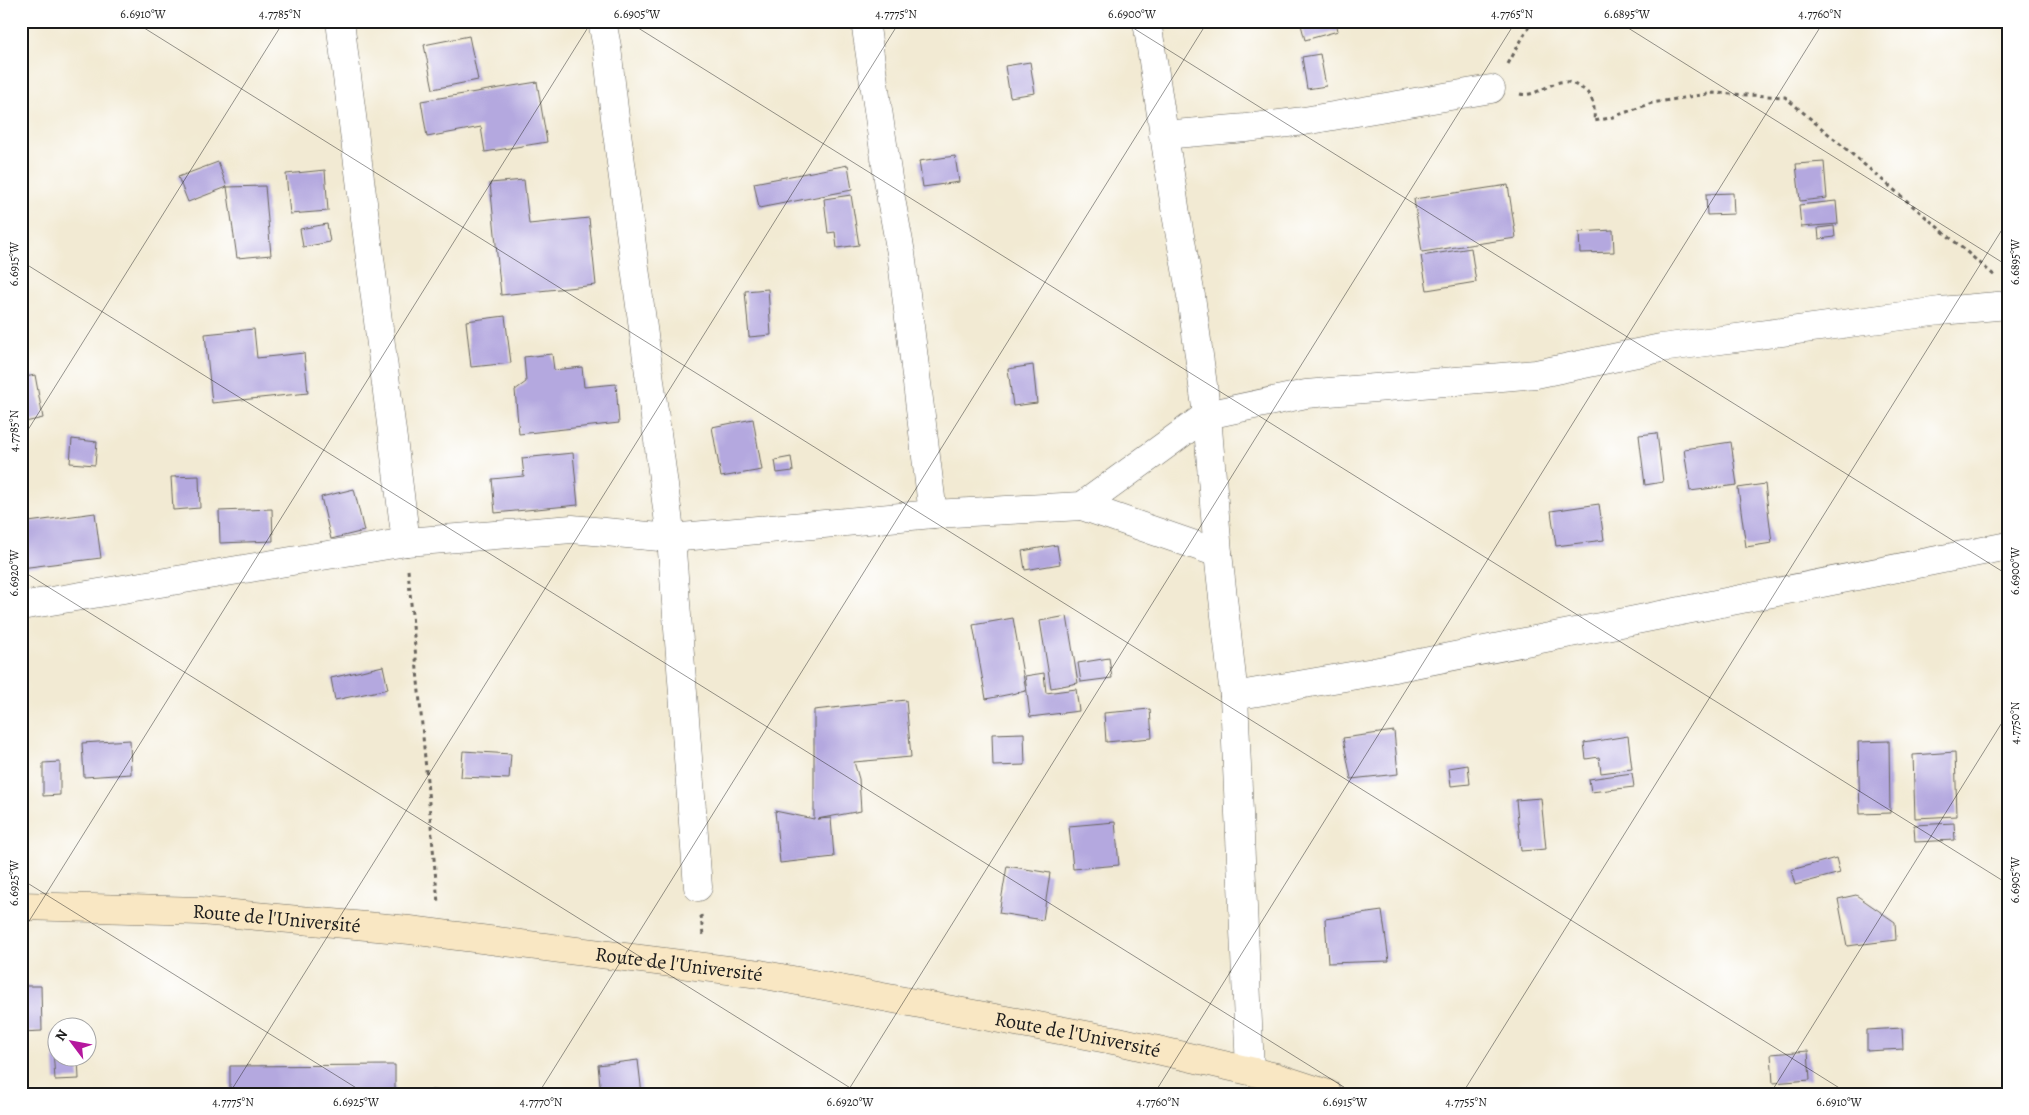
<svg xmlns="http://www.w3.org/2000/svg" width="2029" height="1115" font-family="Alegreya,serif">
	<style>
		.building { fill: #b4a8df }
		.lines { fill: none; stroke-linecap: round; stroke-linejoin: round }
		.street-casing { stroke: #67645c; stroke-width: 29 }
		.secondary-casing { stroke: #67645c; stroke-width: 29 }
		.path { stroke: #67645c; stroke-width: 3; stroke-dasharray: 4 4; stroke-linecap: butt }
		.street { stroke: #fff; stroke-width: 28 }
		.secondary { stroke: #f9e7c3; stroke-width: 28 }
		.ticks { fill: none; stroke: #1c1c1c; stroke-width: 1; stroke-opacity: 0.45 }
		.labels { text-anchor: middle; stroke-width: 4; stroke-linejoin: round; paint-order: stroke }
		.street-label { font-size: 20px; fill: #1c1c1c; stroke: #fff }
		.neatline { fill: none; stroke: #1c1c1c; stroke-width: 2 }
		.ticks-label { font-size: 12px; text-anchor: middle; fill: #1c1c1c }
	</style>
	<rect width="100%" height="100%" fill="#fff"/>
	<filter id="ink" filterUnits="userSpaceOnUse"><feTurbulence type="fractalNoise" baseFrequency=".02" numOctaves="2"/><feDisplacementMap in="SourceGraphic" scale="10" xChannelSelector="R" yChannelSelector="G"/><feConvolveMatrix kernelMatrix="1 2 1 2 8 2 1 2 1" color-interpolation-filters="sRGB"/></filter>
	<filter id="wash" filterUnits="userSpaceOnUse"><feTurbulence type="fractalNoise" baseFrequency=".0096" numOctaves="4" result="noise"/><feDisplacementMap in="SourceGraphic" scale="20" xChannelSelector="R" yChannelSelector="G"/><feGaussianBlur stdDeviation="1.12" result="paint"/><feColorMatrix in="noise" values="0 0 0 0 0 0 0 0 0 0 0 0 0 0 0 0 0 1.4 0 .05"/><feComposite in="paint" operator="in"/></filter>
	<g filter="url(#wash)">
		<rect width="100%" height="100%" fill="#f2ead3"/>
		<g id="blocks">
			<g class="building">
				<polygon points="1300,21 1336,21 1338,31 1305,40"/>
				<polygon points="469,36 478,80 433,89 424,45"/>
				<polygon points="1320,54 1326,86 1307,89 1302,57"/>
				<polygon points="1030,62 1035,93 1010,97 1005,66"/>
				<polygon points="537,82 547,142 485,152 481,127 427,137 421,101"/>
				<polygon points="955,156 959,182 923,187 919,161"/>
				<polygon points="218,162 227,187 188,202 178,177"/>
				<polygon points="1824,162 1827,198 1800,201 1796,164"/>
				<polygon points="848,165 852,190 759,208 754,183"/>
				<polygon points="325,170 328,211 290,214 286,174"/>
				<polygon points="524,180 529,224 589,218 596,285 501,295 490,183"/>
				<polygon points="1508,185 1516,238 1422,252 1414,199"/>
				<polygon points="265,186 271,255 237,258 227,187"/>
				<polygon points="1733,193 1734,214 1707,215 1706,194"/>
				<polygon points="851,195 859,245 837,248 835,232 828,233 824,199"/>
				<polygon points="1836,201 1838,224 1801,227 1799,205"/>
				<polygon points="327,224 330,242 303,247 300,229"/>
				<polygon points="1834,226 1835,237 1819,239 1818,228"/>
				<polygon points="1613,230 1614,252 1580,253 1579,232"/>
				<polygon points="1471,248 1476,282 1427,290 1421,256"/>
				<polygon points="768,289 771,335 749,337 745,291"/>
				<polygon points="505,316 511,363 471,367 466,321"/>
				<polygon points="254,329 257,358 304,353 308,393 212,403 205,334"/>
				<polygon points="552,354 554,370 582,367 584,387 616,384 619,423 519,434 515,390 526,382 524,357"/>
				<polygon points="1033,365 1037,403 1013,406 1008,369"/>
				<polygon points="35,375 43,418 21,423 21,378"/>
				<polygon points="753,419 762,470 721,477 712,427"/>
				<polygon points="1657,433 1663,482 1645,485 1639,435"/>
				<polygon points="72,439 97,442 95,465 70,463"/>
				<polygon points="1731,442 1737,485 1690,491 1684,449"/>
				<polygon points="573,453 578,505 495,513 492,479 524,476 522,458"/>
				<polygon points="791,457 793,471 777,473 775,460"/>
				<polygon points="199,476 200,508 173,510 171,477"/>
				<polygon points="1765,484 1772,543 1746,547 1738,488"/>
				<polygon points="354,489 364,531 331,539 321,497"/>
				<polygon points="1599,504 1604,540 1556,546 1551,511"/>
				<polygon points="272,509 273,541 220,543 219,511"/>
				<polygon points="95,513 101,558 21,568 21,523"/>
				<polygon points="1057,545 1060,564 1025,570 1022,551"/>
				<polygon points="1067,616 1078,683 1051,688 1040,621"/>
				<polygon points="1013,618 1026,691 986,699 973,625"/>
				<polygon points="1109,658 1112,678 1081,682 1078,663"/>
				<polygon points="383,666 388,689 335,700 331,678"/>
				<polygon points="1044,673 1046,693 1076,689 1079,711 1030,717 1025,676"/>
				<polygon points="906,700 911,757 854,762 859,779 861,811 817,819 831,818 834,857 780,863 775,811 814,819 814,710"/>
				<polygon points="1150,709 1152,738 1106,742 1104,713"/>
				<polygon points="1394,731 1398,774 1351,779 1343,738"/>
				<polygon points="1024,733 1025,765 993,766 992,734"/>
				<polygon points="1628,736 1632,769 1601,773 1599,757 1586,759 1584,743"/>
				<polygon points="130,740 131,774 84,777 82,743"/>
				<polygon points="1889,741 1890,813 1860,814 1858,742"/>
				<polygon points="463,751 511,754 509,779 461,777"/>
				<polygon points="1955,752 1957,816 1915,818 1913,755"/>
				<polygon points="60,762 60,795 43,796 43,763"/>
				<polygon points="1468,765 1470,784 1451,786 1449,768"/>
				<polygon points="1632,773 1634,787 1591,792 1589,779"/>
				<polygon points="1541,798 1546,849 1521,851 1516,800"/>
				<polygon points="1115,822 1119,865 1073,869 1069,826"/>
				<polygon points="1954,823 1955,840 1915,842 1914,825"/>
				<polygon points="1836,858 1840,873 1795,885 1791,870"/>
				<polygon points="1007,866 1050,873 1043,920 999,913"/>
				<polygon points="1856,895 1895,922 1896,940 1847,946 1838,899"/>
				<polygon points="1382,911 1389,961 1328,963 1325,919"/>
				<polygon points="21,986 41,986 42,1031 21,1032"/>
				<polygon points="1902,1028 1903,1049 1867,1051 1867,1030"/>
				<polygon points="58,1033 58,1058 78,1058 79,1079 55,1080 52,1034"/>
				<polygon points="1808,1051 1810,1080 1773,1083 1771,1054"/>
				<polygon points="638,1060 642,1094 601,1094 598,1065"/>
				<polygon points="395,1065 395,1094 230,1094 230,1066"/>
				<polygon points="431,1090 448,1091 448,1094 430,1094"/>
				<polygon points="799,1091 821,1092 821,1094 799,1094"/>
			</g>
		</g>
	</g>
	<g filter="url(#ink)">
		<use href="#blocks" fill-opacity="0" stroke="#67645c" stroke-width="1"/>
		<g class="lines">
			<defs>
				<g id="street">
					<polyline points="340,21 406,542"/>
					<polyline points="602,21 607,47 615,118 671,538 698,887"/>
					<polyline points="865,21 891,199 901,253 933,514"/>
					<polyline points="1163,135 1246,128 1304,121 1491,89"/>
					<polyline points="1082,506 1218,553"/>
					<polyline points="21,606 406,542 572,529 671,538 933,514 1082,506 1207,415 1191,296 1176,214 1147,21"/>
					<polyline points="1234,696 1374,672 2008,546"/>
					<polyline points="1250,1070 1234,696 1218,553 1207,415 1306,394 1536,374 1661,348 1940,311 2008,305"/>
				</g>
				<g id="secondary">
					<path id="s1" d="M21,906L201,911L410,930L760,974L1118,1041L1276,1077L1328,1094"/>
				</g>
			</defs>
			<use href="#street" class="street-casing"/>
			<use href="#secondary" class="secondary-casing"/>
			<g class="path">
				<polyline points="1508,64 1532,21"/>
				<path d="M1520,94C1537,98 1551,79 1568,82C1573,83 1579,87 1583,89C1594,96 1595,109 1594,121L1610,118L1652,103L1713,93L1785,97L1995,276"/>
				<polyline points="408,570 438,903"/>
				<polyline points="701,915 703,936"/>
			</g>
			<use href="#street" class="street"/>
			<use href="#secondary" class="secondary"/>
		</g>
	</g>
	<path class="ticks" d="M133,21L1849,1094M627,21L2008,884M1122,21L2008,575M1617,21L2008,266M21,261L1355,1094M21,441L284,21M21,570L860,1094M21,879L366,1094M21,934L592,21M229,1094L900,21M538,1094L1208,21M846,1094L1516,21M1154,1094L1824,21M1462,1094L2008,220M1770,1094L2008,713"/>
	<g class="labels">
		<g class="street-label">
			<text dy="7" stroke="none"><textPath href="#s1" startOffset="256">Route de l'Université</textPath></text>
			<text dy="7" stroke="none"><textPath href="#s1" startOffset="661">Route de l'Université</textPath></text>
			<text dy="7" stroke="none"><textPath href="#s1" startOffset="1066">Route de l'Université</textPath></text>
		</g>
	</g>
	<rect width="2029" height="1115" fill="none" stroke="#fff" stroke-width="55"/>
	<g transform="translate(72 1042) rotate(302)"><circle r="24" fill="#ffffff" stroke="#a4a4a4"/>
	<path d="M0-4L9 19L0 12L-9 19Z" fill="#b5179e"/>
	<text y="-8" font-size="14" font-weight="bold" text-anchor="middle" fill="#1c1c1c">N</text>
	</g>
	<rect x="28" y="28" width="1974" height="1060" class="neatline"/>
	<g class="ticks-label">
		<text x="143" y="18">6.6910°W</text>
		<text x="280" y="18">4.7785°N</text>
		<text x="637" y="18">6.6905°W</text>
		<text x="896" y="18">4.7775°N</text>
		<text x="1132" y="18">6.6900°W</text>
		<text x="1512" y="18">4.7765°N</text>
		<text x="1627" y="18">6.6895°W</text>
		<text x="1820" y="18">4.7760°N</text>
		<text transform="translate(2015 262) rotate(-90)" y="4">6.6895°W</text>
		<text transform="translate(14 264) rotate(-90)" y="4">6.6915°W</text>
		<text transform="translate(14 431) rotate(-90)" y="4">4.7785°N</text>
		<text transform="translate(2015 571) rotate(-90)" y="4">6.6900°W</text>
		<text transform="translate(14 573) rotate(-90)" y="4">6.6920°W</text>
		<text transform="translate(2015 723) rotate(-90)" y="4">4.7750°N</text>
		<text transform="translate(2015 880) rotate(-90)" y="4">6.6905°W</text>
		<text transform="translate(14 883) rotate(-90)" y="4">6.6925°W</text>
		<text x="233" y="1106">4.7775°N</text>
		<text x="356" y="1106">6.6925°W</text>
		<text x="541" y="1106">4.7770°N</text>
		<text x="850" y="1106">6.6920°W</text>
		<text x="1158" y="1106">4.7760°N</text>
		<text x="1345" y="1106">6.6915°W</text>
		<text x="1466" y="1106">4.7755°N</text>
		<text x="1839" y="1106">6.6910°W</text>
	</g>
</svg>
